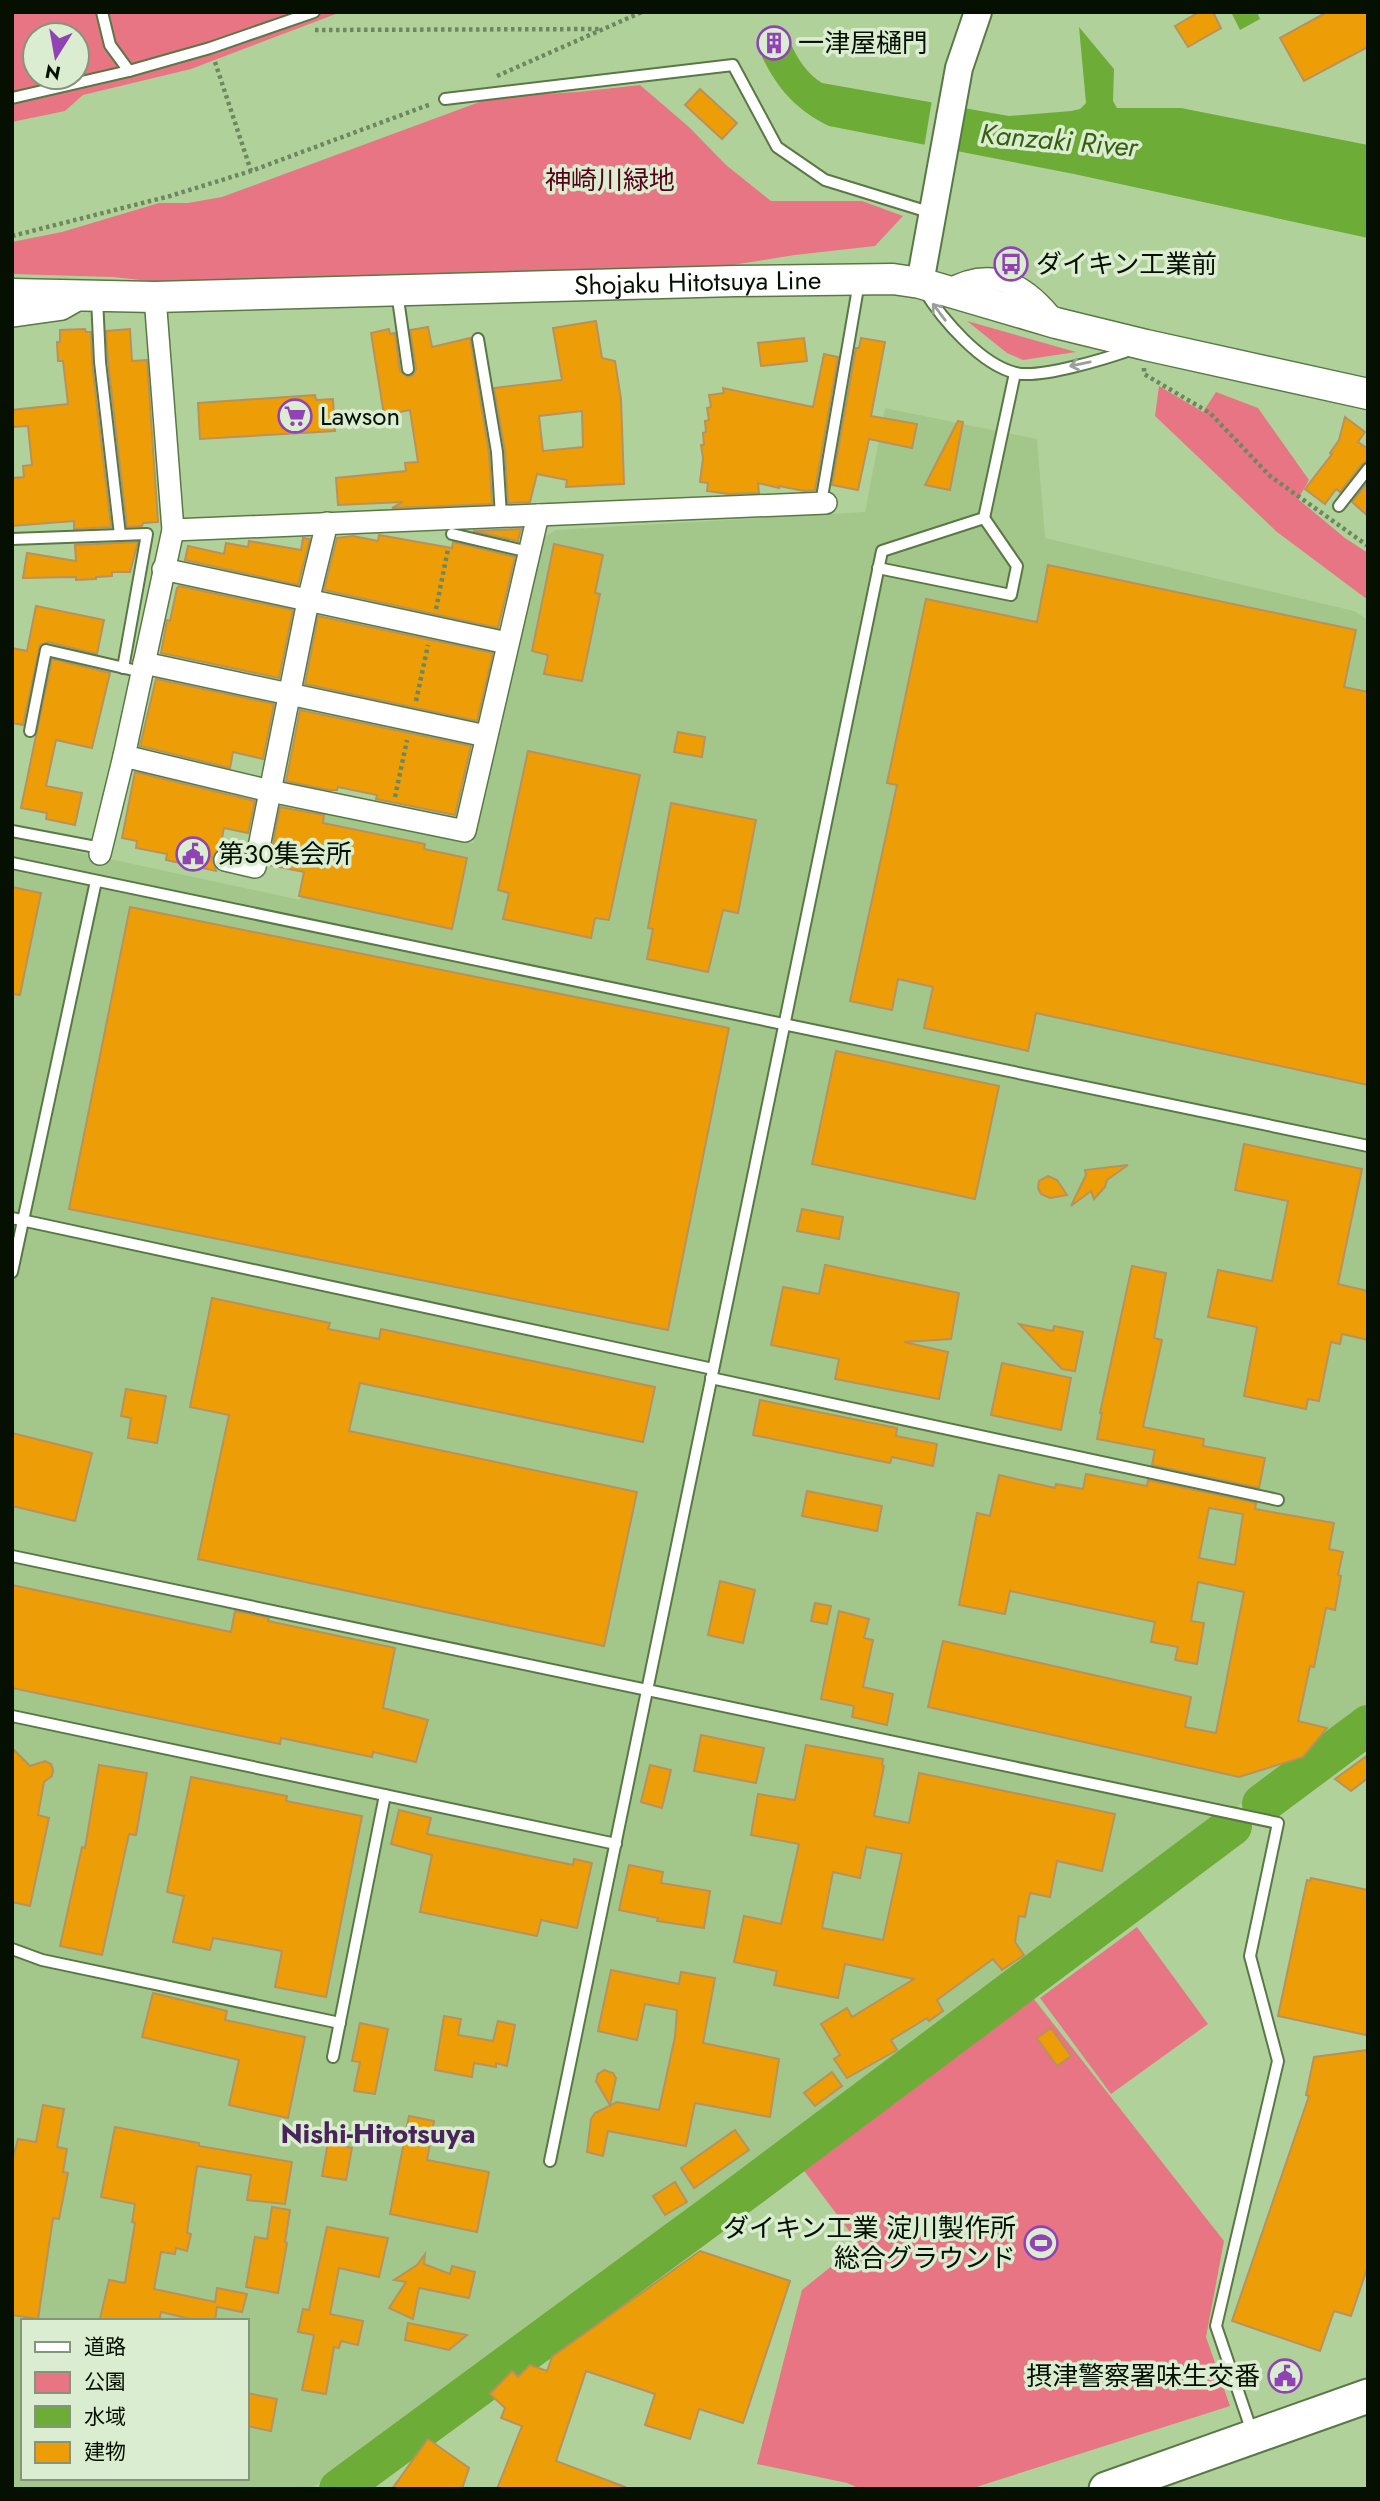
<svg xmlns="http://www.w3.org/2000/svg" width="1380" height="2501" font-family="Jost,'Noto Sans JP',sans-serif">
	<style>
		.built { fill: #a3c78a; fill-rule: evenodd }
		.green { fill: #e87584; fill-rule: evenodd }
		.water { fill: #6eac38 }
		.pier { fill: #b0d29a }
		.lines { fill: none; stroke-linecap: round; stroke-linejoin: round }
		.river { stroke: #6eac38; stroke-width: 40 }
		.building { fill: #ed9e07; stroke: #b8915d; stroke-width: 2; fill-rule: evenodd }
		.service-casing { stroke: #5a7845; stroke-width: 14 }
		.minor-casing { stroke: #5a7845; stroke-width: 24 }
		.tertiary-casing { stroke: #5a7845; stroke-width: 30 }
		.secondary-casing { stroke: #5a7845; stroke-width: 33 }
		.primary-casing { stroke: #5a7845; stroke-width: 37 }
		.path { stroke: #6e875f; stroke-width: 4.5; stroke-dasharray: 3.5 3.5; stroke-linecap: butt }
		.service { stroke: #fff; stroke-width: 10 }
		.minor { stroke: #fff; stroke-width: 21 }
		.tertiary { stroke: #fff; stroke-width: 26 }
		.secondary { stroke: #fff; stroke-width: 30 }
		.primary { stroke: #fff; stroke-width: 33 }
		.oneway { stroke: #9b9f99 }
		.labels { text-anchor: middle; stroke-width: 7; stroke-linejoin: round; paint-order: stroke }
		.poi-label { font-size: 26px; fill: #051000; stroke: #dbedd0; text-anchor: start }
		.park-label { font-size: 26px; fill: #56011a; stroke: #dbedd0 }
		.street-label { font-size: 26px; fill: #051000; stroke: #dbedd0 }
		.water-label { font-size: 28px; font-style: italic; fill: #365e0f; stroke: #dbedd0 }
		.neighbourhood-label { font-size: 28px; font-weight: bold; fill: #49245b; stroke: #dbedd0 }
	</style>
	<rect width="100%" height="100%" fill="#b0d29a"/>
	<path class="built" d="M885,408L1037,439L1045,538L1354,611L1368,620V1710L311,2489H12V838L300,900L317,811L473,843L541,539L556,530L865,512ZM23,2321H247V2478H23Z"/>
	<g class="green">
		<path d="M12,12H341L191,69L83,95L65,111L12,122ZM35,35H77V77H35Z"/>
		<polygon points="640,85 689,127 726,165 771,201 862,201 903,216 875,246 795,255 719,267 635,272 552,271 450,276 169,283 113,277 12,274 12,242 62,232 159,203 188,203 222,197 493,97 578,92"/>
		<polygon points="967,321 1076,352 1023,360 1007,353"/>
		<polygon points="1159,386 1203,412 1216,392 1258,408 1309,480 1298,499 1345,538 1368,553 1368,600 1277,532 1155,416"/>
		<polygon points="1137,1927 1208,2024 1111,2094 1040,1998"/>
		<polygon points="1030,1994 1224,2241 1206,2337 1230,2406 970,2489 861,2489 847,2483 757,2464 802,2290 859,2244 796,2160"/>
	</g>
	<g class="water">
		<polygon points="1231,12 1257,12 1260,19 1240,30"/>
		<path d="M1079,27L1114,69L1113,101L1117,108H1181L1368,145V238L1074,174L829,126C796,110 778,89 762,57L790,42C797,58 807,74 822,83L1009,116L1071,111L1080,109L1086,103Z"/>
	</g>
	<polygon class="pier" points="932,100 965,106 957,155 924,148"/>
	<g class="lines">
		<g class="river">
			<polyline points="1262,1804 1368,1725"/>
			<polyline points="339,2489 746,2190 1232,1826"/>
		</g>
	</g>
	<g class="building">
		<polygon points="1199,12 1213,12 1221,28 1188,47 1175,26"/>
		<polygon points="1327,12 1368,12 1368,47 1304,81 1280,38"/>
		<polygon points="700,89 737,123 722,139 685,105"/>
		<path d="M596,321L602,358L615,361L621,399L624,484L566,487L567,480L537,474L530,502L508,503L505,451L494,388L562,380L553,328ZM582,411L583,447L543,451L539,416Z"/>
		<polygon points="428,327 432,347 470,338 489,453 492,504 392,508 403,502 338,505 336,478 406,471 405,463 418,462 410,410 384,415 371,333 389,329 390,334 395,333 400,371 408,377 413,375 416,369 410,330"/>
		<polygon points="85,329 86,332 91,332 92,363 111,527 74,529 74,521 12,526 12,478 24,477 23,466 32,465 28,426 12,427 12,410 68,404 63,361 58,361 57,342 60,342 60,330"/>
		<polygon points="130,329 132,361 147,360 158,522 143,523 142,526 127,527 108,361 106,331"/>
		<polygon points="804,338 807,361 761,366 758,343"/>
		<polygon points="861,338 885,342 871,416 917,424 912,448 869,439 858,490 832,485 856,348 859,348"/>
		<polygon points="824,354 838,357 815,490 804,491 779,486 779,488 758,483 759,493 728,494 707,491 708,483 700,482 703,458 701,445 704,445 703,433 706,432 705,421 709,420 707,408 711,407 709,395 724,393 723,388 813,407"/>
		<polygon points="315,395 316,400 333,399 335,431 200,439 198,403"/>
		<polygon points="1345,417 1365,432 1358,442 1368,449 1368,461 1362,464 1340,492 1336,489 1325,504 1305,489 1332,454 1330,453 1339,440"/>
		<polygon points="958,421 963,422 950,490 925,485"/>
		<polygon points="1368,482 1368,516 1352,502"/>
		<polygon points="521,529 518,541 473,531"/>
		<polygon points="379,535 452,548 453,542 515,557 498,628 324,590 337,538 353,536 378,541"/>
		<polygon points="303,538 310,539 298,585 185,560 188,546 224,554 226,543 248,547 249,541 301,550"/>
		<polygon points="138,542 130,572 112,572 112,576 96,577 96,579 76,580 76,577 23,578 27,553 76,561 75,545"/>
		<polygon points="554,544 603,555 595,593 600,594 582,681 544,674 548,655 532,651"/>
		<polygon points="1048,565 1356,630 1344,687 1368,692 1368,1085 1036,1013 1028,1051 924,1028 933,987 898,979 892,1010 850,1001 897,785 887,783 926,599 1037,622"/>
		<polygon points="179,586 293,610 279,678 161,653 167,620 170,621 177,588"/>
		<polygon points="36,606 104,620 97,654 48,642 40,645 23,725 12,723 12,648 27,651"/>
		<polygon points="318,616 493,653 477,721 305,684"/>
		<polygon points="52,659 110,673 92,748 56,740 46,786 82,793 75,825 46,819 47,813 21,808"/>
		<polygon points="156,679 274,704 263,759 233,752 230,768 140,746"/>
		<polygon points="300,710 471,746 455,815 376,799 377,795 338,787 337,790 329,790 286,781"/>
		<polygon points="678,732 705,737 702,757 674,752"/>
		<polygon points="528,751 640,775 609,920 595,918 591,938 503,919 509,893 498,890"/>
		<polygon points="135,772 255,801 248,833 224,828 220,848 212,858 216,871 166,860 167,854 136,848 137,841 122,838"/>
		<polygon points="671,803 756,820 738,913 723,910 708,972 647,959 653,929 648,928"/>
		<polygon points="280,807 324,815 323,823 425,844 424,849 467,858 452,929 299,896 304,872 269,865"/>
		<polygon points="12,887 41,893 20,995 12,994"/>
		<polygon points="130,907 729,1028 668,1330 69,1209"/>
		<polygon points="836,1051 999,1086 975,1199 812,1164"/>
		<polygon points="1244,1144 1362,1169 1338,1284 1368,1291 1368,1340 1342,1334 1340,1344 1331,1342 1319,1401 1308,1399 1306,1409 1244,1396 1257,1327 1208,1317 1218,1270 1272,1281 1288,1201 1235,1190"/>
		<polygon points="1128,1165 1107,1180 1105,1187 1094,1199 1091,1191 1071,1206 1086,1175 1085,1170"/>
		<polygon points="1048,1176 1057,1180 1067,1195 1050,1198 1041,1194 1038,1188 1039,1181"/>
		<polygon points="802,1209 843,1217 839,1239 797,1231"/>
		<polygon points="825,1265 959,1293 951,1339 904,1342 948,1352 939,1399 835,1379 839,1359 771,1345 783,1287 819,1294"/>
		<polygon points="1132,1266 1166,1273 1154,1338 1162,1340 1143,1427 1204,1439 1203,1446 1265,1458 1259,1488 1152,1465 1155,1450 1097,1439 1102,1413 1100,1413"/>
		<polygon points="212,1298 330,1323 328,1329 379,1339 381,1329 655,1387 643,1442 360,1383 349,1431 637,1492 604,1646 198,1559 229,1415 190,1407"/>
		<polygon points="1019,1324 1053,1331 1054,1326 1083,1332 1075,1371 1062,1369"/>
		<polygon points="1002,1363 1071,1378 1061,1430 991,1415"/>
		<polygon points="126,1389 166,1396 157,1443 128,1438 131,1418 121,1416"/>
		<polygon points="760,1400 897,1428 896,1436 937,1444 933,1466 892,1457 890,1463 753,1435"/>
		<polygon points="12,1433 92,1453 75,1521 12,1506"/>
		<path d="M1086,1474L1147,1486L1148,1480L1256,1503L1255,1509L1334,1523L1329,1549L1343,1552L1338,1575L1341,1576L1335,1610L1326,1608L1314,1667L1310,1666L1298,1721L1327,1728L1303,1757L1239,1777L928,1707L943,1641L1191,1697L1185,1727L1216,1733L1244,1592L1198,1582L1191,1621L1204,1623L1197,1664L1175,1660L1178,1647L1151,1642L1155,1622L1010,1591L1005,1614L959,1605L977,1513L990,1516L999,1475L1055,1488L1056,1484L1083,1489ZM1209,1508L1243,1514L1235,1565L1199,1558Z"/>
		<polygon points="807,1491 882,1506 877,1531 802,1516"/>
		<polygon points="720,1581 755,1590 743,1643 708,1635"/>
		<polygon points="12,1585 231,1632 235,1611 269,1618 268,1621 395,1648 383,1708 428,1720 416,1762 373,1752 372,1757 281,1738 280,1744 12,1688"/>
		<polygon points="815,1603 831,1606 827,1624 811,1621"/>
		<polygon points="839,1611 869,1619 864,1638 873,1640 863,1687 893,1694 887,1725 852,1717 854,1706 821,1699"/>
		<polygon points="701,1735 764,1748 756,1783 694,1771"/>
		<path d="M806,1745L883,1759L882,1765L884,1766L874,1816L909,1823L919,1773L1115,1814L1102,1871L1057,1861L1050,1897L1030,1893L1025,1917L1019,1916L1015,1942L1024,1955L1002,1970L993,1959L937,2000L943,2011L929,2021L927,2018L891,2040L897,2050L847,2078L834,2059L840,2055L821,2024L847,2008L852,2017L914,1979L845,1964L838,1998L774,1985L777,1971L734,1962L744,1916L781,1924L799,1844L751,1835L758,1794L795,1800ZM866,1847L902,1854L883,1940L822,1928L833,1872L860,1878Z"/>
		<polygon points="12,1748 30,1766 45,1761 51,1764 53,1770 52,1776 44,1782 38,1815 49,1818 30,1906 12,1902"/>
		<polygon points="1368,1755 1368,1778 1351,1791 1335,1779"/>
		<polygon points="99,1765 147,1773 136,1835 129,1834 102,1955 60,1946 82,1847 85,1848"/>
		<polygon points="650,1765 671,1770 662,1808 641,1802"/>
		<polygon points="191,1777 287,1796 286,1801 362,1816 326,1997 275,1987 282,1951 213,1938 210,1950 173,1942 184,1896 167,1892"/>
		<polygon points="399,1810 431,1818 427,1834 573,1865 574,1859 592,1863 577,1928 541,1920 537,1936 420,1912 432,1855 391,1844"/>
		<polygon points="629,1865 663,1872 661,1883 710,1891 704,1928 657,1921 658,1918 619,1910"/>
		<polygon points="1311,1878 1368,1890 1368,2026 1366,2035 1278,2016 1307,1880 1310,1881"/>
		<polygon points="611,1970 679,1984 681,1972 715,1978 703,2043 779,2059 770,2117 695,2103 686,2146 608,2131 603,2156 587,2152 591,2119 595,2113 617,2102 659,2110 675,2037 677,2010 645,2004 637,2040 598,2031"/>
		<polygon points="153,1993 227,2011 225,2020 305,2037 288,2118 229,2105 239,2060 142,2037"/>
		<polygon points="444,2016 461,2019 458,2035 493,2041 498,2021 515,2025 507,2066 496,2063 496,2067 474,2063 472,2077 435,2070"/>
		<polygon points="360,2023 388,2029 375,2094 354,2091 360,2062 352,2061"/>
		<polygon points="1051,2028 1071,2056 1057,2066 1037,2038"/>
		<polygon points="1368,2050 1368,2266 1351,2316 1334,2311 1320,2351 1232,2321 1309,2096 1306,2095 1314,2057"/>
		<polygon points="604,2070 613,2073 616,2078 610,2105 596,2081 598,2074"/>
		<polygon points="832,2072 842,2086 815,2106 804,2093"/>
		<polygon points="43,2105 64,2109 57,2147 67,2149 63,2172 68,2173 59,2219 53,2218 38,2319 12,2315 12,2162 18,2139 36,2142"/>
		<polygon points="409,2116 434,2121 427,2160 489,2172 477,2232 390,2214"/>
		<polygon points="115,2127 199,2143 199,2146 292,2162 285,2204 247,2200 251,2175 197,2166 187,2233 191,2234 187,2251 176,2248 175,2254 161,2252 154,2289 215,2302 217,2288 247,2294 242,2312 217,2307 215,2321 199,2321 161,2312 159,2321 111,2321 100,2319 109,2280 125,2283 135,2223 132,2222 135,2204 101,2197"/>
		<polygon points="735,2130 749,2150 694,2188 681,2168"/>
		<polygon points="328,2143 352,2148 346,2180 322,2176"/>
		<polygon points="675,2182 687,2202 665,2215 653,2196"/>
		<polygon points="272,2207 290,2210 285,2242 287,2243 278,2293 246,2287 255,2237 267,2239"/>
		<polygon points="327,2227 388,2238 379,2277 339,2268 330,2314 363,2321 358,2345 341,2341 339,2348 334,2347 326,2394 302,2390 314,2335 298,2332 303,2309 309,2310"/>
		<polygon points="700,2251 790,2281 743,2423 699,2409 690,2439 645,2425 655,2394 586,2371 556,2461 625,2487 625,2489 497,2489 522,2426 501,2418 505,2408 490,2394 512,2371 518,2377 530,2365 547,2371 552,2357"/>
		<polygon points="425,2254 424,2264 450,2274 452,2266 475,2272 469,2298 419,2288 413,2319 389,2308 406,2282 394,2280 417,2265"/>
		<polygon points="408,2323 467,2335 449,2350 405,2340"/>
		<polygon points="247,2393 277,2399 271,2431 247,2426"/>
		<polygon points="428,2439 469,2468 462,2489 392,2489"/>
	</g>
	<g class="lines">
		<defs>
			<g id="service">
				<polyline points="102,12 110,45 129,71"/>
				<polyline points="12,98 129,71 210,48 314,12"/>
				<polyline points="445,99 733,65 777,147 825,180 932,213"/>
				<path d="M924,290C942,319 981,365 1016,373C1040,379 1108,358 1133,349"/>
				<polyline points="397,292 408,369"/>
				<polyline points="97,298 100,362 120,535"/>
				<polyline points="478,339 497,452 501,516"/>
				<polyline points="821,503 859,282"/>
				<polyline points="1339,506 1368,469"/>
				<polyline points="452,534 529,552"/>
				<polyline points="12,539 147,534 123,668"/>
				<polyline points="878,568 1011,595 1017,566 984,518"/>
				<polyline points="30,731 46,650 142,672"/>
				<polyline points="12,831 101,848"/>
				<polyline points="12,863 1368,1146"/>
				<polyline points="12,1218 713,1369"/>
				<polyline points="12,1272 96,881"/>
				<polyline points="711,1378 1278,1500"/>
				<polyline points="12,1556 1278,1823 1250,1956 1278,2061 1216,2326 1253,2435"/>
				<polyline points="12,1716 616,1844"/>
				<polyline points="12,1949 42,1960 340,2023"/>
				<polyline points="333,2057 385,1795"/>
				<polyline points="550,2161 882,551 984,518 1015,373"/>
			</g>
			<g id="minor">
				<path d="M947,291C993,264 1027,285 1056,323"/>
				<polyline points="12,316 62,309 83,297"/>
				<polyline points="173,530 826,503"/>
				<polyline points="163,569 507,643"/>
				<polyline points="144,663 486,736"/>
				<polyline points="124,756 270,791 465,831 538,515"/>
				<polyline points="100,854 124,756 173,530 155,297"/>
				<polyline points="225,860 255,867 308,601 327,523"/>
			</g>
			<polyline id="tertiary" points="920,283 959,68 978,12"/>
			<g id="secondary">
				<path id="s1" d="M12,294L155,297L735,281L893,279L920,283L1056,323L1146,345L1368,394"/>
			</g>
			<polyline id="primary" points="1106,2489 1368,2396"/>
		</defs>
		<use href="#service" class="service-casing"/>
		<use href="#minor" class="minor-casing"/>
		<use href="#tertiary" class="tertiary-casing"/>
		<use href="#secondary" class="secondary-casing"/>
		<use href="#primary" class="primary-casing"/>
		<g class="path">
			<polyline points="315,30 600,29"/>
			<polyline points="215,62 251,171"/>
			<polyline points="497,76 642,12"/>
			<polyline points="12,236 170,196 251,171 431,104"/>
			<polyline points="1144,368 1144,374 1210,413 1270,476 1368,546"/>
			<polyline points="436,609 448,549"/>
			<polyline points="416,701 428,645"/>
			<polyline points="395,797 407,740"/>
		</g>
		<use href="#service" class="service"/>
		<use href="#minor" class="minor"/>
		<use href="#tertiary" class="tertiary"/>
		<use href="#secondary" class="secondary"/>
		<use href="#primary" class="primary"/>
	</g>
	<defs><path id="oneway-shaft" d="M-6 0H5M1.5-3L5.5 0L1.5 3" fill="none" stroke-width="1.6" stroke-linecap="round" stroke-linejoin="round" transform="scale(1.75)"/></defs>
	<g class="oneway">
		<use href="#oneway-shaft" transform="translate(939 312) rotate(-127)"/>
		<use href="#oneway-shaft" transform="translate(1080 364) rotate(168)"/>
	</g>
	<defs>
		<symbol id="building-ring" viewBox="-11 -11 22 22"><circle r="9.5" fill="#dbedd0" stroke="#8f43b4" stroke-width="1.5"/><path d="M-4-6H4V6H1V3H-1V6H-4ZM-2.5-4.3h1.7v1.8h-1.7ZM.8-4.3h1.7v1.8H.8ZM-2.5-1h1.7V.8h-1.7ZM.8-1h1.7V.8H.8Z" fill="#8f43b4"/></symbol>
		<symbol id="bus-ring" viewBox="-11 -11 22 22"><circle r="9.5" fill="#dbedd0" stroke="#8f43b4" stroke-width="1.5"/><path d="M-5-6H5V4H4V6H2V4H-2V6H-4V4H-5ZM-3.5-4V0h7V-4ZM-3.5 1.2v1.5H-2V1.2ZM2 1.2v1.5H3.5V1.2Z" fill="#8f43b4"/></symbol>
		<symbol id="supermarket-ring" viewBox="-11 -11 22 22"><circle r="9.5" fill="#dbedd0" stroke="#8f43b4" stroke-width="1.5"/><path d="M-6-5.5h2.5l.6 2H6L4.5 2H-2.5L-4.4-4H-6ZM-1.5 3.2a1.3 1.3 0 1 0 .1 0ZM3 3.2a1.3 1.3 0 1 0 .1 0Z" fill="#8f43b4"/></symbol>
		<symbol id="civic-ring" viewBox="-11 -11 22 22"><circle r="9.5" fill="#dbedd0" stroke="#8f43b4" stroke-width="1.5"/><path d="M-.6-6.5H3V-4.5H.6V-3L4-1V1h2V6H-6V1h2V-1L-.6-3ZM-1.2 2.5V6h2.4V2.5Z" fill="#8f43b4"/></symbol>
		<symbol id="stadium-ring" viewBox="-11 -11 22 22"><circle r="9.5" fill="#dbedd0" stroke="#8f43b4" stroke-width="1.5"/><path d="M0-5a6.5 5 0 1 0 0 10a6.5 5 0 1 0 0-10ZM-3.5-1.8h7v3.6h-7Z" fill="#8f43b4"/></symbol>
	</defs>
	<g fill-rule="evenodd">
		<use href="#building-ring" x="755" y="24" width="38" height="38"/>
		<use href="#bus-ring" x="992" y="245" width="38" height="38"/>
		<use href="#supermarket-ring" x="276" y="397" width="38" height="38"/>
		<use href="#civic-ring" x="174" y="835" width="38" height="38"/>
		<use href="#stadium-ring" x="1022" y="2224" width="38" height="38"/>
		<use href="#civic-ring" x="1266" y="2357" width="38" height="38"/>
	</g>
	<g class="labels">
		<g class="poi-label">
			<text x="798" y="52">一津屋樋門</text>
			<text x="1036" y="273">ダイキン工業前</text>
			<text x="320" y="425">Lawson</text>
			<text x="218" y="863">第30集会所</text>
			<text x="1016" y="2237" text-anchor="end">ダイキン工業 淀川製作所<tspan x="1016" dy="30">総合グラウンド</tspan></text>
			<text x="1260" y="2385" text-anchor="end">摂津警察署味生交番</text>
		</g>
		<g class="park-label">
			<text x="610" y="189">神崎川緑地</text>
		</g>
		<g class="street-label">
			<text dy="9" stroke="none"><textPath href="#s1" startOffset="686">Shojaku Hitotsuya Line</textPath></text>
		</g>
		<g class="water-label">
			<text transform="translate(1059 140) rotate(5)" y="10">Kanzaki River</text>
		</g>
		<g class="neighbourhood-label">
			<text x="378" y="2143">Nishi-Hitotsuya</text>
		</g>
	</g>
	<rect width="1380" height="2501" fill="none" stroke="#051000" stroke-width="28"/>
	<rect x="21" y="2319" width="228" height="161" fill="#dbedd0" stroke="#85957d" stroke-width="2"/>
	<rect x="35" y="2342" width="35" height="10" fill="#ffffff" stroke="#85957d" stroke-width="2"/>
	<text x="84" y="2354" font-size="21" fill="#051000">道路</text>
	<rect x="35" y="2372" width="35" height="21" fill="#e87584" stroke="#85957d" stroke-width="2"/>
	<text x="84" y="2389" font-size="21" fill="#051000">公園</text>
	<rect x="35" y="2406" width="35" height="21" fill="#6eac38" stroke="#85957d" stroke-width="2"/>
	<text x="84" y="2424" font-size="21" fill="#051000">水域</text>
	<rect x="35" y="2442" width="35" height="21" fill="#ed9e07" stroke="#85957d" stroke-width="2"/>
	<text x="84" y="2459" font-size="21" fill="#051000">建物</text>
	<g transform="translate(56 56) rotate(191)"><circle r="33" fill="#dbedd0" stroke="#85957d" stroke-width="2"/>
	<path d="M0-5L12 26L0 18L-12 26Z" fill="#8f43b4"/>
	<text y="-10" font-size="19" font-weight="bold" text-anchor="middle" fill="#051000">N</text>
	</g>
</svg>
